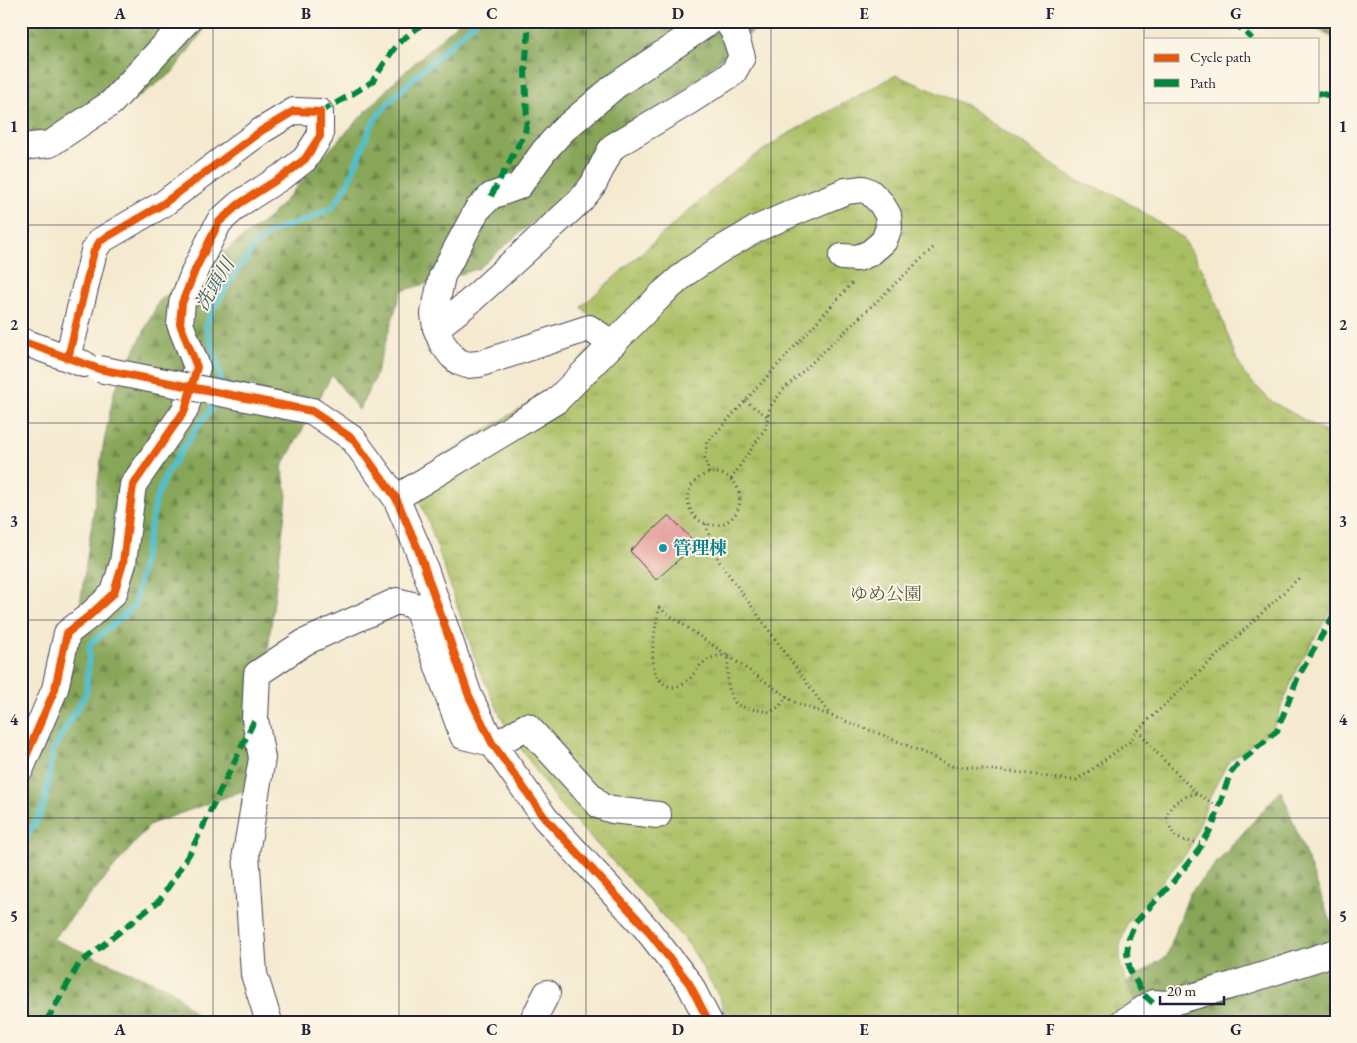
<svg xmlns="http://www.w3.org/2000/svg" width="1357" height="1043" font-family="'EB Garamond','Noto Serif JP',serif">
	<style>
		.forest { fill: url(#forest-firs); stroke: #54644a }
		.park { fill: url(#park-tufts); stroke: #66704f }
		.lines { fill: none; stroke-linecap: round; stroke-linejoin: round }
		.stream { stroke: #52bfcb; stroke-width: 6 }
		.building { fill: #e19291 }
		.minor-casing { stroke: #424051; stroke-width: 28 }
		.path { stroke: #424051; stroke-width: 3; stroke-dasharray: 1 4; stroke-linecap: butt }
		.minor { stroke: #fff; stroke-width: 26 }
		.minor-bridge-casing { stroke: #424051; stroke-width: 28; stroke-linecap: butt }
		.minor-bridge { stroke: #fff; stroke-width: 26 }
		.quiet { stroke: #00873e; stroke-width: 6; stroke-dasharray: 12 6; stroke-linecap: butt }
		.cycleway-casing { stroke: #fcf5e5; stroke-width: 11 }
		.cycleway { stroke: #e8590c; stroke-width: 8 }
		.grid { fill: none; stroke: #22223b; stroke-width: 1; stroke-opacity: 0.55 }
		.culture-dot { fill: #0f9aa8; stroke: #fcf5e5; stroke-width: 2 }
		.labels { text-anchor: middle; stroke-width: 4; stroke-linejoin: round; paint-order: stroke }
		.culture-label { font-size: 18px; font-weight: bold; fill: #0d838f; stroke: #fcf5e5; text-anchor: start }
		.park-label { font-size: 18px; fill: #525949; stroke: #fcf5e5 }
		.water-label { font-size: 19px; font-style: italic; fill: #33596d; stroke: #fcf5e5 }
		.neatline { fill: none; stroke: #22223b; stroke-width: 2 }
		.grid-label { font-size: 16px; text-anchor: middle; font-weight: bold; fill: #22223b }
	</style>
	<defs>
		<pattern id="forest-firs" width="22" height="20" patternUnits="userSpaceOnUse" patternTransform="scale(1.25)"><rect width="22" height="20" fill="#87a659"/><path d="M5 1l3.5 6h-7zM16 11l3.5 6h-7z" fill="#6e874b"/></pattern>
		<pattern id="park-tufts" width="24" height="20" patternUnits="userSpaceOnUse" patternTransform="scale(1.25)"><rect width="24" height="20" fill="#aabf63"/><path d="M3 7l-1-3M5 7V3M7 7l1-3M15 17l-1-3M17 17v-4M19 17l1-3" fill="none" stroke="#8a9b53"/></pattern>
	</defs>
	<rect width="100%" height="100%" fill="#fcf5e5"/>
	<filter id="ink" filterUnits="userSpaceOnUse"><feTurbulence type="fractalNoise" baseFrequency=".02" numOctaves="2"/><feDisplacementMap in="SourceGraphic" scale="10" xChannelSelector="R" yChannelSelector="G"/><feConvolveMatrix kernelMatrix="1 2 1 2 8 2 1 2 1" color-interpolation-filters="sRGB"/></filter>
	<filter id="wash" filterUnits="userSpaceOnUse"><feTurbulence type="fractalNoise" baseFrequency=".0096" numOctaves="4" result="noise"/><feDisplacementMap in="SourceGraphic" scale="20" xChannelSelector="R" yChannelSelector="G"/><feGaussianBlur stdDeviation="1.12" result="paint"/><feColorMatrix in="noise" values="0 0 0 0 0 0 0 0 0 0 0 0 0 0 0 0 0 1.4 0 .05"/><feComposite in="paint" operator="in"/></filter>
	<g filter="url(#wash)">
		<rect width="100%" height="100%" fill="#f5ead0"/>
		<g class="forest">
			<polygon points="21,21 210,21 172,73 66,148 21,137"/>
			<polygon points="460,21 765,21 478,269 401,291 374,380 359,410 332,375 282,467 287,496 251,788 151,824 53,939 172,990 203,1022 21,1022 21,784 31,770 60,695 80,605 103,447 114,392 159,301 271,216 335,144 391,85"/>
			<polygon points="1300,21 1336,21 1336,39"/>
			<polygon points="1281,790 1336,935 1336,1022 1066,1022 1167,956 1189,894"/>
		</g>
		<polygon class="park" points="896,75 968,106 1075,180 1117,196 1183,238 1206,276 1235,355 1244,374 1271,401 1324,431 1336,448 1336,602 1297,668 1272,730 1229,761 1212,792 1189,850 1127,923 1120,946 1120,964 1129,988 1139,1005 1107,1022 728,1022 719,996 690,946 633,883 559,804 505,725 478,667 429,523 409,476 550,391 608,331 581,307 733,171 784,136"/>
		<g class="lines">
			<g class="stream">
				<polyline points="219,387 221,383 218,366 206,327 211,312 237,271 257,243 271,232 308,219 333,207 348,183 370,128 380,112 404,87 476,21"/>
				<polyline points="21,848 44,806 53,750 86,693 90,644 134,606 156,500 165,476 199,424 210,411 215,398"/>
			</g>
		</g>
		<g id="blocks">
			<polygon class="building" points="669,515 696,544 656,580 630,551"/>
		</g>
	</g>
	<g filter="url(#ink)">
		<use href="#blocks" fill-opacity="0" stroke="#424051" stroke-width="1"/>
		<g class="lines">
			<defs>
				<g id="minor">
					<polyline points="21,147 50,144 111,103 187,21"/>
					<polyline points="436,328 467,304 580,201 593,185 610,151 614,146 688,102 733,73 742,57 734,32 727,21"/>
					<polyline points="21,341 84,364"/>
					<polyline points="613,344 589,328 479,364 467,365 459,362 452,356 442,343 436,328 434,314 442,276 477,210 491,196 519,186 544,151 563,130 615,86 711,21"/>
					<polyline points="353,439 396,498 418,549 469,696 492,743 545,818 645,927 689,983 709,1022"/>
					<polyline points="396,498 556,401 663,293 687,272 718,251 756,229 795,212 846,191 863,189 870,192 881,203 888,215 889,227 884,241 870,253 858,258 842,257"/>
					<polyline points="494,746 527,726 600,806 612,810 658,815"/>
					<polyline points="21,768 55,689 67,633 89,616 114,593 123,563 133,485 185,410 197,367 180,324 182,303 196,268 219,222 239,204 286,174 305,159 320,136 320,112 294,111 261,131 163,204 100,241 94,251 68,358"/>
					<polyline points="269,1022 254,974 246,853 262,758 255,719 257,674 305,642 397,601 416,606 463,736 492,743"/>
					<polyline points="532,1022 547,993"/>
					<polyline points="1123,1022 1153,1003 1166,1004 1233,985 1336,952"/>
				</g>
			</defs>
			<use href="#minor" class="minor-casing"/>
			<g class="path">
				<polyline points="745,401 767,416"/>
				<polyline points="709,473 705,458 707,443 853,282"/>
				<circle cx="714" cy="499" r="26"/>
				<polyline points="731,479 765,429 770,407 784,389 935,246"/>
				<polyline points="706,524 713,549 719,561 830,715"/>
				<path d="M787,696L780,706L770,712C763,711 743,708 738,705C725,697 728,668 728,655C711,656 705,659 695,672C692,676 688,681 684,683C679,687 671,688 666,685C643,673 656,628 659,608L796,703L891,738L952,766L1023,773L1068,780H1076L1084,775L1129,742L1138,730L1299,578"/>
				<polyline points="1138,730 1158,754 1196,793 1219,807"/>
				<path d="M1196,793C1180,798 1161,807 1170,827C1172,832 1175,837 1180,839C1186,842 1196,842 1203,843"/>
			</g>
			<use href="#minor" class="minor"/>
			<defs>
				<polyline id="minor-bridge" points="99,369 312,411 353,439"/>
			</defs>
			<use href="#minor-bridge" class="minor-bridge-casing"/>
			<use href="#minor-bridge" class="minor-bridge"/>
			<g class="quiet">
				<polyline points="1233,21 1252,39"/>
				<polyline points="1318,93 1336,97"/>
				<polyline points="320,112 347,97 372,82 397,44 426,21"/>
				<polyline points="491,196 525,133 527,121 525,72 529,21"/>
				<polyline points="1153,1003 1143,994 1130,970 1127,953 1129,937 1135,923 1173,882 1198,851 1213,825 1230,774 1238,764 1277,731 1298,677 1336,611"/>
				<polyline points="46,1022 79,964 160,900 191,851 255,719"/>
			</g>
			<defs>
				<g id="cycleway">
					<polyline points="21,341 99,369 312,411 353,439 396,498 418,549 469,696 492,743 545,818 645,927 689,983 709,1022"/>
					<polyline points="21,768 55,689 67,633 89,616 114,593 123,563 133,485 185,410 197,367 180,324 182,303 196,268 219,222 239,204 286,174 305,159 320,136 320,112 294,111 261,131 163,204 100,241 94,251 68,358"/>
				</g>
			</defs>
			<use href="#cycleway" class="cycleway-casing"/>
			<use href="#cycleway" class="cycleway"/>
		</g>
	</g>
	<path class="grid" d="M213,21V1022M399,21V1022M586,21V1022M771,21V1022M958,21V1022M1144,21V1022M21,225H1336M21,423H1336M21,620H1336M21,818H1336"/>
	<circle class="culture-dot" cx="663" cy="548" r="5"/>
	<g class="labels">
		<g class="culture-label">
			<text x="673" y="554">管理棟</text>
		</g>
		<g class="park-label">
			<text x="886" y="600">ゆめ公園</text>
		</g>
		<g class="water-label">
			<text transform="translate(214 284) rotate(-59)" y="7">洗頭川</text>
		</g>
	</g>
	<rect width="1357" height="1043" fill="none" stroke="#fcf5e5" stroke-width="55"/>
	<rect x="1144" y="38" width="175" height="65" fill="#fcf5e5" stroke="#a5a1a1"/>
	<rect x="1154" y="54" width="25" height="8" fill="#e8590c" stroke="#a5a1a1"/>
	<text x="1190" y="62" font-size="15" fill="#22223b">Cycle path</text>
	<rect x="1154" y="79" width="25" height="8" fill="#00873e" stroke="#a5a1a1"/>
	<text x="1190" y="88" font-size="15" fill="#22223b">Path</text>
	<path d="M1160 996v8h64v-8" fill="none" stroke="#22223b" stroke-width="2.5"/>
	<text x="1167" y="996" font-size="15" fill="#22223b" stroke="#fcf5e5" stroke-width="4" paint-order="stroke">20 m</text>
	<rect x="28" y="28" width="1302" height="988" class="neatline"/>
	<g class="grid-label">
		<text x="120" y="19">A</text>
		<text x="306" y="19">B</text>
		<text x="492" y="19">C</text>
		<text x="678" y="19">D</text>
		<text x="864" y="19">E</text>
		<text x="1050" y="19">F</text>
		<text x="1236" y="19">G</text>
		<text x="14" y="132">1</text>
		<text x="1343" y="132">1</text>
		<text x="14" y="330">2</text>
		<text x="1343" y="330">2</text>
		<text x="14" y="527">3</text>
		<text x="1343" y="527">3</text>
		<text x="14" y="725">4</text>
		<text x="1343" y="725">4</text>
		<text x="14" y="922">5</text>
		<text x="1343" y="922">5</text>
		<text x="120" y="1035">A</text>
		<text x="306" y="1035">B</text>
		<text x="492" y="1035">C</text>
		<text x="678" y="1035">D</text>
		<text x="864" y="1035">E</text>
		<text x="1050" y="1035">F</text>
		<text x="1236" y="1035">G</text>
	</g>
</svg>
